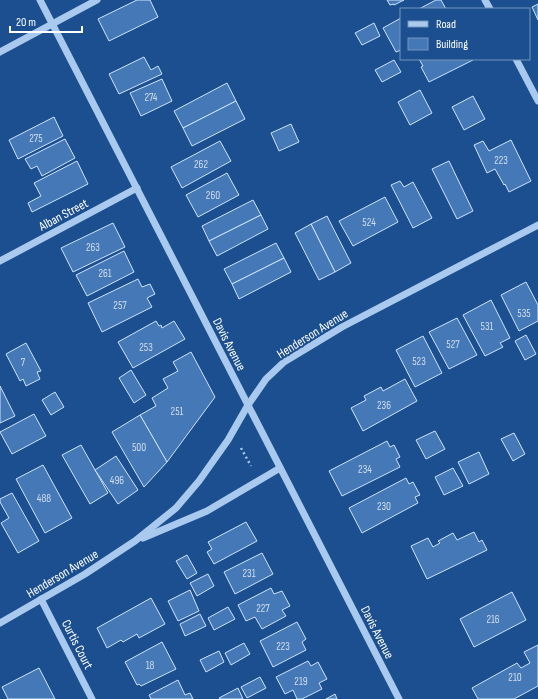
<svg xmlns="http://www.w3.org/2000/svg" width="538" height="699" font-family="'Sofia Sans Condensed',sans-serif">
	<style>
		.building { fill: #4478b7; stroke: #cfe3fa }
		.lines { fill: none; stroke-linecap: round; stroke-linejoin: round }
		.path { stroke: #a9c9ee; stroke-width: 2.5; stroke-dasharray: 2 3; stroke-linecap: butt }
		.minor { stroke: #a9c9ee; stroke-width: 7 }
		.labels { text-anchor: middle; stroke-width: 4; stroke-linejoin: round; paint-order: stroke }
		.number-label { font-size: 11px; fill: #d0dded }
		.street-label { font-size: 13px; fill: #fff; stroke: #1b4f8f }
	</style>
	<rect width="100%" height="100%" fill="#1b4f8f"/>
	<g class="building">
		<polygon points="137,0 150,0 158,17 109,41 98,19"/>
		<polygon points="387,0 404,0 394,5 394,4 390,5"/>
		<polygon points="436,0 441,0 446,9 419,9"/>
		<polygon points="538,4 538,20 532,7"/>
		<polygon points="401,18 401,50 396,52 383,28"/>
		<polygon points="374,23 380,36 362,45 355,33"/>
		<polygon points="144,57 151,70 158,66 162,74 119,94 109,74"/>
		<polygon points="419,59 472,59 473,60 429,82 421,67 423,66"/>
		<polygon points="394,60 401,72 382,82 375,70"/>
		<polygon points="162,79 172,101 141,116 130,93"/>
		<polygon points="227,83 236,101 183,128 174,111"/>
		<polygon points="420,90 432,113 410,125 398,102"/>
		<polygon points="473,96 485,119 464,130 452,107"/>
		<polygon points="236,101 245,119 192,146 183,128"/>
		<polygon points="54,117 63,136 18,159 9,140"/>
		<polygon points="291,124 299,142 279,151 271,133"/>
		<polygon points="65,139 75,158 42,176 37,166 31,169 25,159"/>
		<polygon points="511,140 531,181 509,192 505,184 504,185 495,169 487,173 474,145 483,141 489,151"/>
		<polygon points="220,141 231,161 182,188 171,167"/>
		<polygon points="77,161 88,184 32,212 28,203 41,196 34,183"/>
		<polygon points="449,161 473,211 457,219 432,169"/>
		<polygon points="227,173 239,195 198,217 186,195"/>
		<polygon points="400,181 404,187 413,182 432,218 413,228 391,185"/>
		<polygon points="385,197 398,222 353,246 339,221"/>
		<polygon points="253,200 261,215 209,241 202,226"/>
		<polygon points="261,215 268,229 217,256 209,241"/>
		<polygon points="327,216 351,263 335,272 311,224"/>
		<polygon points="113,223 125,247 73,272 61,248"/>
		<polygon points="311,224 335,272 319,280 295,233"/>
		<polygon points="276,243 284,258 232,284 224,269"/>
		<polygon points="124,251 134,272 87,296 76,275"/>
		<polygon points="284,258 291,272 239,299 232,284"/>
		<polygon points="138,279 142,287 150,284 155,294 147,298 152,307 102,332 88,303"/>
		<polygon points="526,282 538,305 538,321 519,331 501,295"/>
		<polygon points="491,300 510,338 500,343 503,347 485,356 463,315"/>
		<polygon points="457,318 477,355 449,369 429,332"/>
		<polygon points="156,321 159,326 161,325 162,328 174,321 185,339 133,368 118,342"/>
		<polygon points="526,335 536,354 525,360 515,341"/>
		<polygon points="423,336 442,373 415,387 396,350"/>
		<polygon points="26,343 41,371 37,372 40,379 26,386 23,379 20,381 6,354"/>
		<polygon points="191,352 215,397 167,462 140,415 156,406 152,398 168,388 163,379 178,371 173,362"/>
		<polygon points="131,370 146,395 134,403 119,378"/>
		<polygon points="405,379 417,401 363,431 351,408 366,400 364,396 381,387 383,391"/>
		<polygon points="0,386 15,416 0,423"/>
		<polygon points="55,392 64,407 51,415 42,400"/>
		<polygon points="34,414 46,436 12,454 0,432"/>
		<polygon points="140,415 167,462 144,487 112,432"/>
		<polygon points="435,431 445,449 426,459 416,440"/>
		<polygon points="514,433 525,454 513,461 501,439"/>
		<polygon points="387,441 390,447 394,445 400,457 396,459 400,467 342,496 329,471"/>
		<polygon points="81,445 108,493 90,504 62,455"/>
		<polygon points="479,452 489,474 469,484 458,462"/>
		<polygon points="116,456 138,490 118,504 95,470"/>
		<polygon points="43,465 72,518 45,533 16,479"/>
		<polygon points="453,468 463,486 444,495 435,477"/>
		<polygon points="406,478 409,484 413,482 420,495 415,497 418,503 362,533 349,508"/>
		<polygon points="12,493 39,541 18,553 1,523 9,518 0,502 0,499"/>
		<polygon points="246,522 257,541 214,564 207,552 212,549 208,542"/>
		<polygon points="474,532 479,542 482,540 487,550 427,579 411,546 428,538 433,547 440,543 438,541 453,533 457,540"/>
		<polygon points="262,553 273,574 235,594 224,572"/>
		<polygon points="187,555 197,573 187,579 176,561"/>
		<polygon points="208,574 214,586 197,596 190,583"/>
		<polygon points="271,588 274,594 282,591 290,606 282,610 286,616 262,629 255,617 246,621 238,605"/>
		<polygon points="190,590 199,611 178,621 168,601"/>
		<polygon points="512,592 526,620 474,647 460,619"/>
		<polygon points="151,598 165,624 139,638 137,634 123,642 121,640 107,648 97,628"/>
		<polygon points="228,607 235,619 214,630 208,618"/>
		<polygon points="200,614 206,626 185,636 180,624"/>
		<polygon points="297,622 306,639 302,642 306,650 273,667 260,641"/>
		<polygon points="162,642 176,669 141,686 139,684 137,685 125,662"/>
		<polygon points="244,643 250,654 231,665 225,653"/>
		<polygon points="538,645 538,686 514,699 478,699 472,688 517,663 521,668 530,663 524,652"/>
		<polygon points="219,651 224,662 206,672 200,660"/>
		<polygon points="308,661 311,666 318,662 327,679 319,683 322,689 302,699 297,699 293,690 285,694 276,677"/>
		<polygon points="39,668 55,699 8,699 2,687"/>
		<polygon points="260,677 266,688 247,698 241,687"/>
		<polygon points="178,680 185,695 190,693 193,699 151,699 149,695"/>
		<polygon points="238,688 243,699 220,699 219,698"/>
		<polygon points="335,694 337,699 326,699"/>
	</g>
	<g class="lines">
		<polyline class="path" points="241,448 251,466"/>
		<g class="minor">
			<polyline points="40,0 399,699"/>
			<polyline points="485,0 490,9"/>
			<polyline points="0,52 97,0"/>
			<polyline points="516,59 538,101"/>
			<polyline points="0,261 137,188"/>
			<polyline points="143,538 207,511 280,468"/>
			<polyline points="41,599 92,699"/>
			<polyline points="0,623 85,574 135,541 176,508 199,481 228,440 248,405 266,379 284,362 342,327 538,225"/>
		</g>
	</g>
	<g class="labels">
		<g class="number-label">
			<text x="151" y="101">274</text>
			<text x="36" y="142">275</text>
			<text x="501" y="164">223</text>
			<text x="201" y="168">262</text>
			<text x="213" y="199">260</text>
			<text x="369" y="226">524</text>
			<text x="93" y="251">263</text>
			<text x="105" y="277">261</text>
			<text x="120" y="309">257</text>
			<text x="524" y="317">535</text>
			<text x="487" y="330">531</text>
			<text x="453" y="348">527</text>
			<text x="146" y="351">253</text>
			<text x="419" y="365">523</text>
			<text x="23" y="366">7</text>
			<text x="384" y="409">236</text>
			<text x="177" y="415">251</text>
			<text x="139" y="451">500</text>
			<text x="365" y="473">234</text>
			<text x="117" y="484">496</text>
			<text x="44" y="502">488</text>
			<text x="384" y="510">230</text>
			<text x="249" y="577">231</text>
			<text x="263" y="612">227</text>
			<text x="493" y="623">216</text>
			<text x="283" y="650">223</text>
			<text x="150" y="669">18</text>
			<text x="515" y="681">210</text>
			<text x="301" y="685">219</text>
		</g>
		<g class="street-label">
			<text transform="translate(63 214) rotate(-28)" y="5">Alban Street</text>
			<text transform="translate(312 333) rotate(-32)" y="5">Henderson Avenue</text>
			<text transform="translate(230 344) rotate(63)" y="5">Davis Avenue</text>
			<text transform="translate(62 573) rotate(-31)" y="5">Henderson Avenue</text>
			<text transform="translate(378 632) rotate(63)" y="5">Davis Avenue</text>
			<text transform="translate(78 644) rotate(63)" y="5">Curtis Court</text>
		</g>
	</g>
	<rect x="400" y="8" width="130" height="52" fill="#1b4f8f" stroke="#7695bc"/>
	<rect x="408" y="21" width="20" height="6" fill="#a9c9ee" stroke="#7695bc"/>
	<text x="436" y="28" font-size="12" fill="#ffffff">Road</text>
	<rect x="408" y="38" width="20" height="12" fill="#4478b7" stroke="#7695bc"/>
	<text x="436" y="48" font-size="12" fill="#ffffff">Building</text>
	<path d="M10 26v6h72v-6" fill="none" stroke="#ffffff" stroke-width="2"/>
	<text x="16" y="26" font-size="12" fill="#ffffff" stroke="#1b4f8f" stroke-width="3" paint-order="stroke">20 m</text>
</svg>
